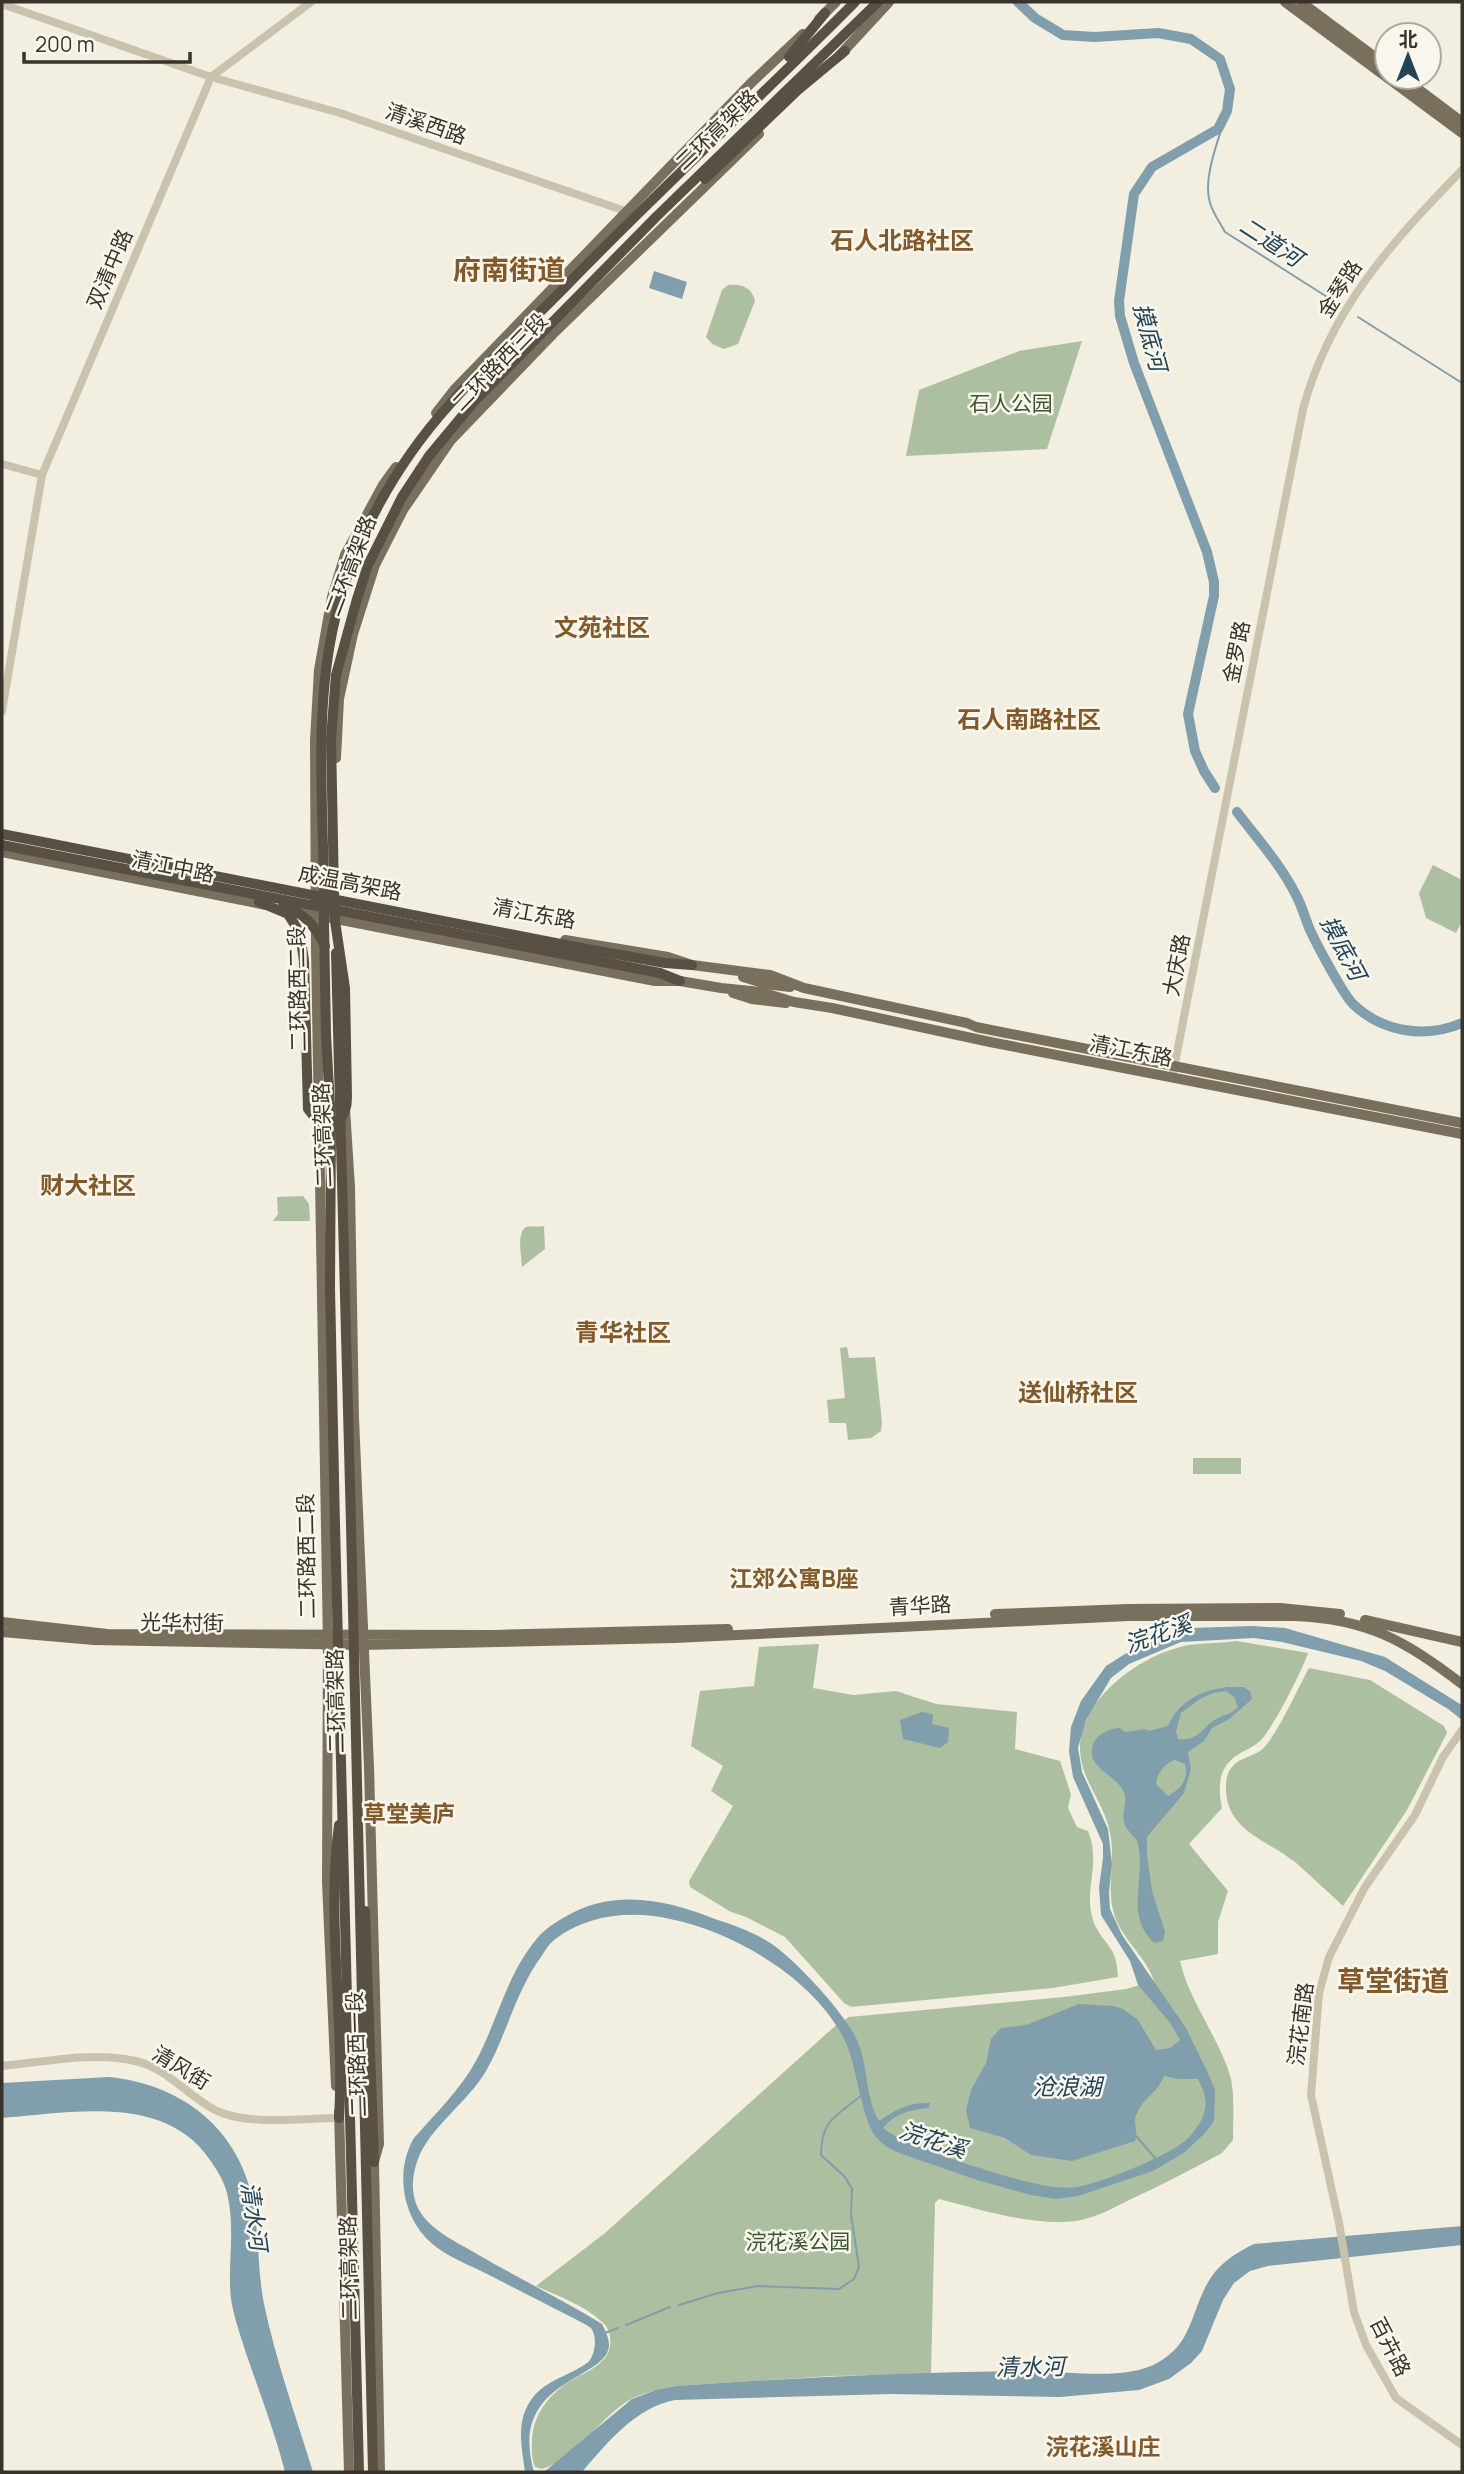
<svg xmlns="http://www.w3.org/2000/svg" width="1464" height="2474" font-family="Manrope,'Noto Sans SC',sans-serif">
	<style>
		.green { fill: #acc0a1 }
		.water { fill: #819ead; fill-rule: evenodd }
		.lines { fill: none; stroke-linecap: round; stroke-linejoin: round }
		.stream { stroke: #819ead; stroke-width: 2 }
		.river { stroke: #819ead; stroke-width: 10 }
		.minor { stroke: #c9c2ad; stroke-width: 8 }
		.major { stroke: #796f5d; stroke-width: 10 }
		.highway { stroke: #585043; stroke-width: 10 }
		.highway-bridge { stroke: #585043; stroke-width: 10 }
		.labels { text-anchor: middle; stroke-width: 5; stroke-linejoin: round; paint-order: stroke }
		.street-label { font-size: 21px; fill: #38332b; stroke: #f9f7ed }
		.park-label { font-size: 21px; fill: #3d5530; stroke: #f9f7ed }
		.water-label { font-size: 23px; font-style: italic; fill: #234457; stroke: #f9f7ed }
		.neighbourhood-label { font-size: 23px; font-weight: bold; fill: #825929; stroke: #f9f7ed }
		.quarter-label { font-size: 24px; font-weight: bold; fill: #825929; stroke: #f9f7ed }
		.district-label { font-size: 28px; font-weight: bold; fill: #825929; stroke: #f9f7ed }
	</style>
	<rect width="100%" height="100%" fill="#f2efe0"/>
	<g class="green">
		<path d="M728,285C741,284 752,287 755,301L738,344L724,349L712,344L706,337L722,290Z"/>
		<polygon points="1082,341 1047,449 906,456 919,390 1019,351"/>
		<polygon points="1433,865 1462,880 1462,921 1456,933 1426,918 1419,893"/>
		<polygon points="303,1196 309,1204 310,1221 273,1221 278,1214 277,1197"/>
		<path d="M544,1226L545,1249L522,1267C522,1258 516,1233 526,1227C530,1226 540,1227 544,1226Z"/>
		<polygon points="847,1347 849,1358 875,1357 882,1422 881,1431 871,1438 848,1440 846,1423 829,1423 827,1400 845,1398 840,1348"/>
		<rect x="1193" y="1458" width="48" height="16"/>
		<path d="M1237,1641L1308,1653C1303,1669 1273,1728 1261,1740C1256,1745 1249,1749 1242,1752C1219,1765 1217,1783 1222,1808L1189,1844L1228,1891L1218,1922V1954L1180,1961C1188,1998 1218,2037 1230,2075C1235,2092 1233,2121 1233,2140L1222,2153C1192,2169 1162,2185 1131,2199C1113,2208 1096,2218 1076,2221C1032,2226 982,2210 939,2199L935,2203L931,2374L831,2376L676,2386C661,2389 647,2392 633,2398C599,2416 580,2457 542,2469L535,2467C531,2458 532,2449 532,2440C533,2414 550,2393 572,2380C582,2374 595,2369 603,2360C613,2350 613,2331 602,2322C584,2305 558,2296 536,2286L605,2233L835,2026L849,2017L1064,1997L1126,1989L1154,1981C1146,1957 1124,1941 1115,1917C1105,1890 1117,1858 1109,1828C1102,1800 1080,1778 1080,1748C1081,1697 1143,1653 1189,1645C1205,1643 1221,1643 1237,1641Z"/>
		<path d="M819,1644L813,1688L854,1695L896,1691L936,1704L1017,1712L1015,1749L1060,1761L1071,1794L1068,1808L1077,1827L1088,1831C1102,1866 1082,1891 1094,1923C1104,1946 1117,1945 1118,1977L1053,1988L851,2007L844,2003L785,1937L746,1917L731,1912L690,1887L689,1881L733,1806L711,1791L723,1766L691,1746L700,1691L754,1686L759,1647Z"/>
		<path d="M1309,1668L1370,1680L1444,1726L1447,1733L1407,1810L1343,1906C1327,1891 1311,1876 1295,1862C1267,1840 1225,1830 1226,1787C1226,1780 1227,1772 1232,1767C1239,1758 1251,1757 1260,1751C1274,1742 1299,1686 1309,1668Z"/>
	</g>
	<g class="water">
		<polygon points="654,271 687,282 682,299 649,288"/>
		<path d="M1252,1626L1285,1628L1385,1657L1460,1704L1462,1705V1720L1448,1709L1385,1671L1361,1661L1282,1642L1254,1638L1181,1642L1129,1664L1111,1678L1086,1720L1078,1748L1082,1772L1108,1829L1112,1864L1109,1892L1110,1909L1122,1935L1186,2028L1208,2073L1215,2090L1214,2121L1205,2133L1185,2152L1153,2171L1078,2196L1056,2199L1031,2195L977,2180L899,2153C890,2149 883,2145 877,2138C862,2122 857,2068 846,2043C817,1980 735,1932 670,1919C629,1910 587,1915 554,1940C548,1945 545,1951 541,1957C515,1993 507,2034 486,2071C468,2102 430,2127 418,2159C412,2175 410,2194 419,2210C431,2231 457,2242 477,2254C518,2278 561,2299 602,2324C605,2330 609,2338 609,2345C608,2381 507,2378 534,2472H525C522,2449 516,2425 529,2403C543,2380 566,2378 587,2363C595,2357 598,2337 591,2328C587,2325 581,2322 577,2320C545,2304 513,2287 481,2271C462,2262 440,2253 426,2238C401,2212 396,2168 414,2138C436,2113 461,2089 477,2059C497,2021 507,1975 535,1941C542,1931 553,1924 563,1918C612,1888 665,1899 715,1919C739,1927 762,1935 781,1951C805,1971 839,2008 854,2034C869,2060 864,2096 879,2121C895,2110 909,2102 930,2103L929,2108C911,2110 895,2113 883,2128C903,2146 1026,2185 1055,2187C1062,2188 1070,2188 1077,2187C1101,2183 1162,2158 1181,2144C1191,2137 1203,2122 1205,2109C1207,2098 1203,2089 1198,2079H1179L1164,2076C1157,2094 1144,2097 1137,2113C1132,2122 1139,2132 1135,2141L1072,2161L1031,2155L1005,2138L970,2128L966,2110L971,2090L986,2063L991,2039L1001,2028L1026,2025L1079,2004L1114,2006L1123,2009L1138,2020L1156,2050L1170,2048L1180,2040L1171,2024L1138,1985L1130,1961L1101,1915L1099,1888L1103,1858V1844L1073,1777L1069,1751L1071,1727L1081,1701L1106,1666L1136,1647L1191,1628Z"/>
		<path d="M1228,1687H1244L1250,1691L1252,1699L1229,1719L1212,1728L1204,1741L1188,1752L1191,1769L1184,1793L1147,1837V1854L1152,1891L1165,1932L1163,1941L1154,1943C1124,1915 1146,1879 1138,1844C1136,1836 1126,1832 1124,1822C1121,1813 1127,1805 1125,1796C1122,1777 1088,1770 1092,1749C1094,1735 1107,1729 1120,1728L1125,1732L1146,1729L1149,1731L1168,1726C1179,1701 1201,1690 1228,1687ZM1226,1691L1234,1697L1238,1707C1232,1714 1226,1714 1218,1718C1201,1727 1201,1741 1178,1739L1176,1731L1181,1713L1200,1699L1213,1693ZM1175,1760L1185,1764C1189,1779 1181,1789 1168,1796L1156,1784C1157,1773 1165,1763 1175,1760Z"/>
		<polygon points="922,1712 933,1714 932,1724 949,1728 948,1742 940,1748 903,1739 900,1720"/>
		<path d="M109,2077C187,2085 245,2134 255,2214C259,2244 258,2274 264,2304C276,2361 296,2417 313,2472H285C275,2433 260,2394 247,2356C241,2337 234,2318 231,2299C227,2264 236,2230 227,2193C224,2181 217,2170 210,2160C165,2093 70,2113 2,2118V2083Z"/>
		<path d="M1462,2226V2245L1268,2266L1250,2271L1234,2283L1223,2300L1202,2351L1191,2363L1169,2379L1139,2390L1060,2397L891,2394L675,2400C636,2407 607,2443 582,2472H544L632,2399L656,2390L676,2386C792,2378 909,2372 1026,2371C1064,2370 1123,2382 1157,2363C1192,2344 1190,2315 1207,2284C1217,2265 1235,2253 1254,2244Z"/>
	</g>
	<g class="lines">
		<g class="stream">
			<path d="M1227,111C1220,137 1202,177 1210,203C1213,213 1220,223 1225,232L1335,302"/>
			<polyline points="1358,317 1462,383"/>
			<polyline points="1136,2136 1155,2158"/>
			<path d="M679,2305L718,2293L758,2286L839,2289L854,2279L859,2267L851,2215L852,2189L845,2177L821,2155C821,2120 836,2116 861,2096"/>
			<polyline points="626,2325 670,2307"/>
			<polyline points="605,2333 618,2328"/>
		</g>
		<g class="river">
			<polyline points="1018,2 1035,18 1063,35 1095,37 1158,33 1191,39 1220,59 1230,89 1227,111 1218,129 1152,167 1134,194 1119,301 1120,316 1134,363 1207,552 1214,582 1214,596 1188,714 1195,751 1204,771 1215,788"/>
			<path d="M1237,812C1257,838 1281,865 1296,895C1302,906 1305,918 1310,930C1317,945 1343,994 1353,1004C1382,1032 1425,1039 1462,1023"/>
		</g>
		<g class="minor">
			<polyline points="2,4 211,77 340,113 628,212"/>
			<polyline points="2,464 42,475"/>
			<polyline points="2,711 42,475 211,77 311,2"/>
			<path d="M1172,1078L1303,409C1330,309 1392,242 1462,170"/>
			<polyline points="1462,1730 1443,1757 1415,1815 1365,1887 1329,1957 1319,1993 1311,2095 1339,2223 1354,2312 1366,2345 1396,2398 1462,2445"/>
			<path d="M2,2066C45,2062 93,2051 135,2061C168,2068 188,2097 217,2111C251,2126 303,2118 339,2118"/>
		</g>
		<g class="major">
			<polyline points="1285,2 1462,133"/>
			<polyline points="1301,2 1387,66"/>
			<polyline points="819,19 836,2"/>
			<polyline points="840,55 889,2"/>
			<polyline points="1402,77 1462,122"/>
			<polyline points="436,413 454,390 751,83 803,34"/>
			<polyline points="336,758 339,699 353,634 375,565 403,510 451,440 553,334 759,134"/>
			<polyline points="2,852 266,905"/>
			<polyline points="295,911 614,973 655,981 680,981 721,988 761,992 794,1002 832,1008 990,1042 1462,1134"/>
			<polyline points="565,940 668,957 692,965 770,975 804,988 967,1023 976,1027 1462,1123"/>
			<polyline points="743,977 766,984 790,987"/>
			<polyline points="733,993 752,999 786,1003"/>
			<polyline points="345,1109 350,1187 354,1418 369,1767 379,2144 374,2162 380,2472"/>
			<polyline points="995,1614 1128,1609 1280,1608 1340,1614"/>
			<polyline points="1365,1620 1462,1642"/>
			<polyline points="2,1622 107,1634 492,1635 728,1629"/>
			<path d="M2,1632L94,1640L362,1645L674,1638L1128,1616H1295C1369,1619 1405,1641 1462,1684"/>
			<polyline points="336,2086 327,1882 328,1645 316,948 315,740 319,670 332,597 345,555 383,485 396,467"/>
			<polyline points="339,2112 349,2472"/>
		</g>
		<g class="highway">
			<polyline points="789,57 825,13"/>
			<polyline points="705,179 798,90 845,51"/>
			<path d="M324,892C323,802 314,707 335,619C353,540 396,464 450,404C488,361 530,323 569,283C662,187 761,97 855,2"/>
			<polyline points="334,892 331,739 336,675 357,599 368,565 402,497 429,456 474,402 657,216 878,2"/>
			<polyline points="324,924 326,1035 331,1123 330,1288 335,1525"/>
			<polyline points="581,948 665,963 692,965"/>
			<polyline points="336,953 351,1524"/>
			<polyline points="578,957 660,973 680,981"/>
			<path d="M339,1825C326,1921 345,2021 339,2118"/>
			<polyline points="365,1911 374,2162"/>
		</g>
		<g class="highway-bridge">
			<polyline points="2,834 581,948"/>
			<polyline points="2,845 578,957"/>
			<path d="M259,902L288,914L300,933L304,961L308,1109L319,1123C338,1129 347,1115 347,1097L345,988L335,921L334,892"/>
			<polyline points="324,902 324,924"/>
			<path d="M283,906C305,913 315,926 325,946"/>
			<polyline points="351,1524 373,2472"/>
			<polyline points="335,1525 359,2472"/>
		</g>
	</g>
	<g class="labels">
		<g class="street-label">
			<text transform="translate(426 124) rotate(19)" y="7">清溪西路</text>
			<text transform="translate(717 130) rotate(-44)" y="7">二环高架路</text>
			<text transform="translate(110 269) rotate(-67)" y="7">双清中路</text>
			<text transform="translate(1340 289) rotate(-58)" y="7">金琴路</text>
			<text transform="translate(500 362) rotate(-46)" y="7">二环路西三段</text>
			<text transform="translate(351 566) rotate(-69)" y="7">二环高架路</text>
			<text transform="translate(1237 652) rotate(-79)" y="7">金罗路</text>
			<text transform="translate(173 867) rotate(11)" y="7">清江中路</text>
			<text transform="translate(350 883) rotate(11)" y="7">成温高架路</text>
			<text transform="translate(534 914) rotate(10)" y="7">清江东路</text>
			<text transform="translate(1177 965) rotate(-79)" y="7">大庆路</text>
			<text transform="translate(298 989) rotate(-91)" y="7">二环路西二段</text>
			<text transform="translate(1131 1051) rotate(11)" y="7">清江东路</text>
			<text transform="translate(323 1135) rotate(-92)" y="7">二环高架路</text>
			<text transform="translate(307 1556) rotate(-91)" y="7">二环路西二段</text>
			<text transform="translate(920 1606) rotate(-3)" y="7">青华路</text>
			<text transform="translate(182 1623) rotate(1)" y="7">光华村街</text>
			<text transform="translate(336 1701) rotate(-91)" y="7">二环高架路</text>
			<text transform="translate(1301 2024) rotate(-83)" y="7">浣花南路</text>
			<text transform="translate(357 2054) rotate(-92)" y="7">二环路西一段</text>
			<text transform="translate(181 2068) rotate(31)" y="7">清风街</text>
			<text transform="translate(349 2268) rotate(-91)" y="7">二环高架路</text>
			<text transform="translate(1390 2347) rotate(63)" y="7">百卉路</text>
		</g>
		<g class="park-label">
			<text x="1011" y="411">石人公园</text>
			<text x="798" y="2249">浣花溪公园</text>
		</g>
		<g class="water-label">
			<text transform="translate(1271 242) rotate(33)" y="8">二道河</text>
			<text transform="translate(1150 337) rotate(75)" y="8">摸底河</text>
			<text transform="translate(1343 948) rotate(62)" y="8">摸底河</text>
			<text transform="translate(1158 1634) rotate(-19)" y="8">浣花溪</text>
			<text x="1067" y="2095">沧浪湖</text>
			<text transform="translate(933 2140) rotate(18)" y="8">浣花溪</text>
			<text transform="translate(254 2216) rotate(82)" y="8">清水河</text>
			<text transform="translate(1030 2367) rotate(-1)" y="8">清水河</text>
		</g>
		<g class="neighbourhood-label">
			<text x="794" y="1587">江郊公寓B座</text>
			<text x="409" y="1822">草堂美庐</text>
			<text x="1103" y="2455">浣花溪山庄</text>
		</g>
		<g class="quarter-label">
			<text x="902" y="249">石人北路社区</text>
			<text x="602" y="636">文苑社区</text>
			<text x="1029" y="728">石人南路社区</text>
			<text x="88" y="1194">财大社区</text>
			<text x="623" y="1341">青华社区</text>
			<text x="1078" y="1401">送仙桥社区</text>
		</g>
		<g class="district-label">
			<text x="509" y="280">府南街道</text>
			<text x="1393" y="1991">草堂街道</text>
		</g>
	</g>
	<rect width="1464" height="2474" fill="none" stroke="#38332b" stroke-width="7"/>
	<g transform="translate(1408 56)"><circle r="33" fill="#f9f7ed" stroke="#aca99f" stroke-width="2"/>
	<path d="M0-5L12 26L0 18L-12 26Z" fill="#234457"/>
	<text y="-10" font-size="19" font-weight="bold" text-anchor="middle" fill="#38332b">北</text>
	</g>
	<path d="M24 52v10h166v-10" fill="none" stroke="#38332b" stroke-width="3.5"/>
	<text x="35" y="52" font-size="21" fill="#38332b" stroke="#f9f7ed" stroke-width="5" paint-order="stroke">200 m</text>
</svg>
